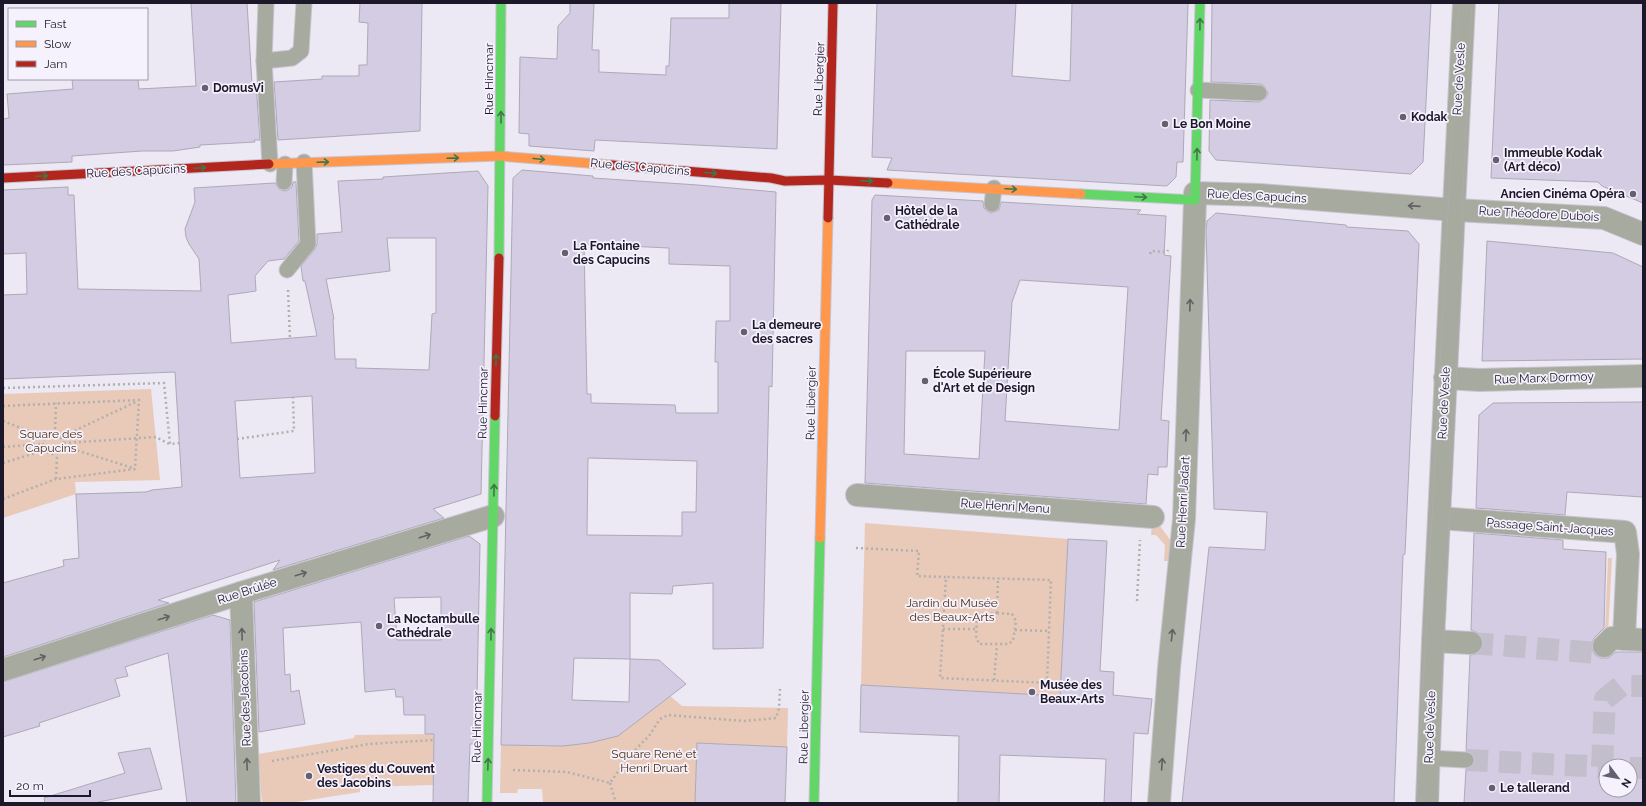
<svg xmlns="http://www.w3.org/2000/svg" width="1646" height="806" font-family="Raleway,sans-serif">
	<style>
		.green { fill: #e9c9b8 }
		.building { fill: #d4cce2; stroke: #ada9b7; fill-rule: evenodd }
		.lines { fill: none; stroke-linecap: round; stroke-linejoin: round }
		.street-tunnel { stroke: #c3becc; stroke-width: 22; stroke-dasharray: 22 11; stroke-linecap: butt }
		.lane-casing { stroke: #c8c3cf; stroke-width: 17 }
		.street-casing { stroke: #c8c3cf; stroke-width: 24 }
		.fast-casing { stroke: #c8c3cf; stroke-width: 11 }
		.slow-casing { stroke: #c8c3cf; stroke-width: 11 }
		.jam-casing { stroke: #c8c3cf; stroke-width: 11 }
		.path { stroke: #b0b1ad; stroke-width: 2.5; stroke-dasharray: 2 3; stroke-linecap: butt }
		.lane { stroke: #a7aa9e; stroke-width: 15 }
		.street { stroke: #a7aa9e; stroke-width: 22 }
		.fast { stroke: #63d668; stroke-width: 9 }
		.slow { stroke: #ff974d; stroke-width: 9 }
		.jam { stroke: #b3261e; stroke-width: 9 }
		.tram { stroke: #adacac; stroke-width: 1 }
		.oneway { stroke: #407649 }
		.oneway2 { stroke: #626064 }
		.poi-dot { fill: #656071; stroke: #f5f2fd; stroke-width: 1.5 }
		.labels { text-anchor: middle; stroke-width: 3.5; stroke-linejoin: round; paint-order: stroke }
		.street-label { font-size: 12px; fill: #1d172a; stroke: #f5f2fd }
		.poi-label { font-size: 12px; font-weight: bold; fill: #1d172a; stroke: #f5f2fd; text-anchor: start }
		.park-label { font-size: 12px; fill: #4d2e12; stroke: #f5f2fd }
	</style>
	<rect width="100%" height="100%" fill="#ece8f4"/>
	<g class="green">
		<polygon points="151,389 160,480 75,482 76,494 3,518 3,394"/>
		<polygon points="865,523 1068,539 1060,696 861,685"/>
		<polygon points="1152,525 1160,526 1174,545 1173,561 1164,561 1165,545 1156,535 1151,535"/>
		<polygon points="1608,558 1612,558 1608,634 1605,634"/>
		<path d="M670,696L682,706L788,708L787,747L697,743L695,803H543L542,789H518L517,793H500L501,745C540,746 578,750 615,735L616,737Z"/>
		<polygon points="434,734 433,785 360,787 360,792 290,803 262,803 258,754 354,738 355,735"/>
	</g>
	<g class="building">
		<polygon points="191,3 247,3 252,84 256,84 260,140 254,140 255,142 200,145 200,147 173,151 142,151 72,156 72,162 3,165 3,119 9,118 7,94 73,89 72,79 138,79 139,89 196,86"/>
		<polygon points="360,3 422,3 420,131 278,140 274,82 322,79 322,76 359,76 359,65 367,65 368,23 359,22"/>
		<polygon points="570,3 594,3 592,50 599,50 599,72 666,75 666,66 669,66 671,18 729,18 729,3 781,3 777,149 595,140 594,151 529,146 529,134 519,133 520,57 557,59 558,26 570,13"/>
		<polygon points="877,3 1016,3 1012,76 1070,81 1072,3 1188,3 1183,162 1177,162 1176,177 1167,186 887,170 892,158 872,157"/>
		<polygon points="1212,3 1431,3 1423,162 1411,174 1216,160 1209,151 1210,100 1259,102 1266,98 1268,93 1264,86 1260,84 1211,82"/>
		<polygon points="1499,3 1643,3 1643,203 1602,186 1598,182 1491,178"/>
		<path d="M522,170L593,176V178L698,185L776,192L772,387L769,386L763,648L713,649V583L673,586L672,594L630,593V659L659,660L686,684L618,736L589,743L563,746L501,745L513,178ZM584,244L669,248V264L730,266V321H716L715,362H718V413H676L675,405L591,403V394H587ZM588,458L697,461L696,512H682V536L587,535ZM574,658L630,659L629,702L572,700Z"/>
		<path d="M478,171L488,186L481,494L433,509L444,518L273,570L280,560L158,600L169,603L3,657V583L64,566L63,560L79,558L76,494L146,492L152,490L182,487L175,372L3,379V295L27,294L26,253L3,254V190L68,187V195H74L78,289L201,291L199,259L189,244L186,237L185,229L195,202L194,188L275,183L279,189L284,191L288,190L292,187L293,182H296L299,241L284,259L268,261L255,276L256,291L228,295L231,343L317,336L305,281H303L301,266L315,249L317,244V234L342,232L338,181L383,179V177ZM387,238H436V313L432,314L429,370L356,368V359H335L333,319H334L326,279L390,271ZM312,396L315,473L240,478L235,401Z"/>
		<path d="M875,195L983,201L984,208L987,211L991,213L999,210L1001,202L1141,210L1137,214L1166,216L1164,255L1171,256L1161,420L1169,421L1167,467H1158V475L1148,474L1146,504L865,483L872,200ZM1020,280L1128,287L1119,430L1005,421L1012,302ZM906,351H985L979,459L904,454Z"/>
		<polygon points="1216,213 1346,225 1347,227 1408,231 1419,244 1405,554 1403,555 1394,803 1182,803 1209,547 1265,550 1267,512 1214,509 1206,231 1207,221"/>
		<polygon points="1487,241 1613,253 1643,267 1643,359 1482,361"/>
		<polygon points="1643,402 1643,497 1567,492 1565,515 1476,508 1479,415 1493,403"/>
		<path d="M1474,533L1563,540V549L1606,552L1604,628L1595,637L1592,643V649L1595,655L1601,658H1608L1616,652H1643V803H1464L1466,769L1473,765L1475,760L1471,753L1466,751L1470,655L1476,654L1481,650L1483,643L1482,637L1478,633L1471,630ZM1606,766H1630V790H1606Z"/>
		<path d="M469,536L480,544L476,744H470L468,803H433L434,734H425V715H404L403,697H396L395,689L365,692L361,622L283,628L285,675L290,674L291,692L299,690L305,724L259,732L254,602ZM441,597V640H397L394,598Z"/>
		<polygon points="1068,539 1107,541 1100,671 1114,672 1113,695 1152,699 1148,734 1134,733 1131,803 1104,803 1106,759 1000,755 999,803 958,803 959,736 860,732 861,685 1060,696"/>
		<polygon points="213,615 230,620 236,803 187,803 168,653 125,667 128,676 115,679 120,696 39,723 40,726 3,737 3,682"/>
		<polygon points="697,743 787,747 785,803 695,803"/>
		<polygon points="150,748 162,789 94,803 45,803 44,798 125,773 118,753"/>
	</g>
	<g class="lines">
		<g class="street-tunnel">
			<polyline points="1471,643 1597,653 1604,646"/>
			<polyline points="1466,760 1606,767"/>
			<polyline points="1602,767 1605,699 1621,686 1643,686"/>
			<polyline points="1630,768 1643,768"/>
		</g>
		<defs>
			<g id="lane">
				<polyline points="266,3 264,61 270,164"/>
				<polyline points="264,61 292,58 301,51 304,3"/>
				<polyline points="1198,90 1259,93"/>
				<polyline points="284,182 285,164"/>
				<polyline points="992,204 994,188"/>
				<polyline points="287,270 308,244 304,162"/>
				<polyline points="1429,758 1466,760"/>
			</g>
			<g id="street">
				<polyline points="1195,193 1260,195 1455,210 1604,218 1643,234"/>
				<polyline points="1445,378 1480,380 1643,376"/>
				<polyline points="857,495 1153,517"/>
				<polyline points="1439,518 1625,532 1628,554 1624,639"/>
				<polyline points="241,593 249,803"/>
				<polyline points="1433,641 1471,643"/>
				<polyline points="1604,646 1612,638 1643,640"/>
				<polyline points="3,670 241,593 493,516"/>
				<polyline points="1159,803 1169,668 1184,519 1195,200"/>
				<polyline points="1427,803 1433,641 1464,3"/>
			</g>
			<g id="fast">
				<polyline points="1081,194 1195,200 1200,3"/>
				<polyline points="499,258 501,3"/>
				<polyline points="487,803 495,416"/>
				<polyline points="814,803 820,538"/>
			</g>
			<g id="slow">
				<polyline points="269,164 500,156 612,165"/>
				<polyline points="888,183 1081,194"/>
				<polyline points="820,538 828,218"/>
			</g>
			<g id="jam">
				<polyline points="612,165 771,178 785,181 828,180 888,183"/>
				<polyline points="3,178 269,164"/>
				<polyline points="828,218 833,3"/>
				<polyline points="495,416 499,258"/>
			</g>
		</defs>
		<use href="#lane" class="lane-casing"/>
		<use href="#street" class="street-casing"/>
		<use href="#fast" class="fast-casing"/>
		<use href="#slow" class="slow-casing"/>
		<use href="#jam" class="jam-casing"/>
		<g class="path">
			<polyline points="1150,254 1151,251 1167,252 1168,250"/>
			<polyline points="288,290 290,339"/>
			<polyline points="3,388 164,383 170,444 180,443"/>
			<polyline points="3,406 139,400 135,469 56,479 57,454"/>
			<polyline points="3,421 46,438"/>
			<circle cx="53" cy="444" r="10"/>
			<polyline points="55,434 56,403"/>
			<polyline points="61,437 138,401"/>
			<polyline points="237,439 294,431 293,397"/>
			<polyline points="64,443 156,437 169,444"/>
			<polyline points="63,446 133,468"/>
			<polyline points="3,447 43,444"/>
			<polyline points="3,463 45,450"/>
			<polyline points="3,499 56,479"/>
			<polyline points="856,548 919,551 917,576 946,577 940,678 1047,683 1051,580 946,577"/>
			<polyline points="1137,601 1140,540"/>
			<polygon points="997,613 1012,614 1016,621 1013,641 1008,644 979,644 976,636 977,618 982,614"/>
			<polyline points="997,613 998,579"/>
			<polyline points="943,629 976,629"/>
			<polyline points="1015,630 1050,631"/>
			<polyline points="994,680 997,645"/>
			<polyline points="272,761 369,744 434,740"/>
			<polyline points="513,770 567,772 610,783 629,756 649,736 660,719 668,715 744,721 776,718 779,708 780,689"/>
			<polyline points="610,783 616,803"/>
		</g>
		<use href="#lane" class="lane"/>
		<use href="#street" class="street"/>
		<use href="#fast" class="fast"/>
		<use href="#slow" class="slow"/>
		<use href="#jam" class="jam"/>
		<g class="tram">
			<polyline points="1417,803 1459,3"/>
			<polyline points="1438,803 1438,758 1463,241 1462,210 1472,3"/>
		</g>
	</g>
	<defs><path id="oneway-shaft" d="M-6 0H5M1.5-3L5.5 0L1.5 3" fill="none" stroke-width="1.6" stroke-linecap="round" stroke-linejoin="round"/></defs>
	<g class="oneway">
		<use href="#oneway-shaft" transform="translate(1200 24) rotate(-89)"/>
		<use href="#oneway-shaft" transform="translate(501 117) rotate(-90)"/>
		<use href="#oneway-shaft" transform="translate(1197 154) rotate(-89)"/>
		<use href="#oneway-shaft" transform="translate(453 158) rotate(-2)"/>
		<use href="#oneway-shaft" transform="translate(539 159) rotate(5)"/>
		<use href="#oneway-shaft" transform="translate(323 162) rotate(-2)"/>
		<use href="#oneway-shaft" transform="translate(200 168) rotate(-3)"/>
		<use href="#oneway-shaft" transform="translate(711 173) rotate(5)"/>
		<use href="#oneway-shaft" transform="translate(42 176) rotate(-3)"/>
		<use href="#oneway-shaft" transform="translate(867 181) rotate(2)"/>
		<use href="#oneway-shaft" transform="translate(1011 189) rotate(3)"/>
		<use href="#oneway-shaft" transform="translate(1141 197) rotate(3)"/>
		<use href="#oneway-shaft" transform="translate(496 360) rotate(-89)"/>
		<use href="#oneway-shaft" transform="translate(494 490) rotate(-89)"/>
		<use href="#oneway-shaft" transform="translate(491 634) rotate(-89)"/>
		<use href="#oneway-shaft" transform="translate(488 764) rotate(-88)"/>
	</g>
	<g class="oneway2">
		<use href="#oneway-shaft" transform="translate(1414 206) rotate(-176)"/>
		<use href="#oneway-shaft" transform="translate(1190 305) rotate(-88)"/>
		<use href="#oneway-shaft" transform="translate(1186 435) rotate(-88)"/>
		<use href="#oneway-shaft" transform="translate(425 536) rotate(-17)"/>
		<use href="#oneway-shaft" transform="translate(301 574) rotate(-17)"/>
		<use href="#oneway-shaft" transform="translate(164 618) rotate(-18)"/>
		<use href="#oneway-shaft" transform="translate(242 634) rotate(-92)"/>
		<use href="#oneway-shaft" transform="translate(1172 635) rotate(-84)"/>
		<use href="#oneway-shaft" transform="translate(40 658) rotate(-18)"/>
		<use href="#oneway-shaft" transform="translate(247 764) rotate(-92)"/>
		<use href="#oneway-shaft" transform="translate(1162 764) rotate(-86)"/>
	</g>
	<g class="poi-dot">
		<circle cx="205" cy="88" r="4"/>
		<circle cx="1403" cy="117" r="4"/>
		<circle cx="1165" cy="124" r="4"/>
		<circle cx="1496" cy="160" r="4"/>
		<circle cx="1633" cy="194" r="4"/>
		<circle cx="887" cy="218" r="4"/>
		<circle cx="565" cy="253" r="4"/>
		<circle cx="744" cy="332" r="4"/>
		<circle cx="925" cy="381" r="4"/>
		<circle cx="379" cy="626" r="4"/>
		<circle cx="1032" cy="692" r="4"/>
		<circle cx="309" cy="776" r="4"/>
		<circle cx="1492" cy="788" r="4"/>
	</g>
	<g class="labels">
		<g class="street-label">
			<text transform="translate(489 79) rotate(-90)" y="4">Rue Hincmar</text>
			<text transform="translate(819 79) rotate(-88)" y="4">Rue Libergier</text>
			<text transform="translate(1459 79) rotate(-87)" y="4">Rue de Vesle</text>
			<text transform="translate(640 167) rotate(5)" y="4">Rue des Capucins</text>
			<text transform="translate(136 171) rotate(-3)" y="4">Rue des Capucins</text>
			<text transform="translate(1257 196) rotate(3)" y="4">Rue des Capucins</text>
			<text transform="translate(1539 214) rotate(3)" y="4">Rue Théodore Dubois</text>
			<text transform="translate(1544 378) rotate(-2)" y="4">Rue Marx Dormoy</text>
			<text transform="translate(483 403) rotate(-89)" y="4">Rue Hincmar</text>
			<text transform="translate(811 403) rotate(-89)" y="4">Rue Libergier</text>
			<text transform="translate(1444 403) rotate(-87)" y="4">Rue de Vesle</text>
			<text transform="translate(1183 502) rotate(-87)" y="4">Rue Henri Jadart</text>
			<text transform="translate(1005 506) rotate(4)" y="4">Rue Henri Menu</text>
			<text transform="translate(1550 527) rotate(4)" y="4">Passage Saint-Jacques</text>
			<text transform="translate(247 591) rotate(-18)" y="4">Rue Brûlée</text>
			<text transform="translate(245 698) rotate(-92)" y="4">Rue des Jacobins</text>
			<text transform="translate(477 727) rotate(-89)" y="4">Rue Hincmar</text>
			<text transform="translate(804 727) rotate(-89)" y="4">Rue Libergier</text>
			<text transform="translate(1430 727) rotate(-88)" y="4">Rue de Vesle</text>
		</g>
		<g class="poi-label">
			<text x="213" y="92">DomusVi</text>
			<text x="1411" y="121">Kodak</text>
			<text x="1173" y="128">Le Bon Moine</text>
			<text x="1504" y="157">Immeuble Kodak<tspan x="1504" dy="14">(Art déco)</tspan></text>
			<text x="1625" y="198" text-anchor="end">Ancien Cinéma Opéra</text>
			<text x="895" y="215">Hôtel de la<tspan x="895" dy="14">Cathédrale</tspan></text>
			<text x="573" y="250">La Fontaine<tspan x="573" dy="14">des Capucins</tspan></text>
			<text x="752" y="329">La demeure<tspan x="752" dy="14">des sacres</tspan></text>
			<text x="933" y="378">École Supérieure<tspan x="933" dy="14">d'Art et de Design</tspan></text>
			<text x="387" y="623">La Noctambulle<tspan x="387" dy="14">Cathédrale</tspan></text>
			<text x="1040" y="689">Musée des<tspan x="1040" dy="14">Beaux-Arts</tspan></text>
			<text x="317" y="773">Vestiges du Couvent<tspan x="317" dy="14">des Jacobins</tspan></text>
			<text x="1500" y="792">Le tallerand</text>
		</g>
		<g class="park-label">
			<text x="51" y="438">Square des<tspan x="51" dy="14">Capucins</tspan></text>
			<text x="952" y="607">Jardin du Musée<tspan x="952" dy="14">des Beaux-Arts</tspan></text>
			<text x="654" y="758">Square René et<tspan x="654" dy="14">Henri Druart</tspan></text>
		</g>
	</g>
	<rect width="1646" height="806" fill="none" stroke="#1d172a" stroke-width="8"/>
	<rect x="8" y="8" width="140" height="72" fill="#f5f2fd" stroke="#9f9aa9"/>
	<rect x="16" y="21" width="20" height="6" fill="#63d668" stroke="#9f9aa9"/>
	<text x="44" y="28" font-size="12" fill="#1d172a">Fast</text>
	<rect x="16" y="41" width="20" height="6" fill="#ff974d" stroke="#9f9aa9"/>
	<text x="44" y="48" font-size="12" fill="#1d172a">Slow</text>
	<rect x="16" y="61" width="20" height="6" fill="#b3261e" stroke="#9f9aa9"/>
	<text x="44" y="68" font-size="12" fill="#1d172a">Jam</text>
	<g transform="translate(1618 778) rotate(122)"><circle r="19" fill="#f5f2fd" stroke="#9f9aa9"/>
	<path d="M0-3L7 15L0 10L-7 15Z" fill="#656071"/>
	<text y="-6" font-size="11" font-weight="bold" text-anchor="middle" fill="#1d172a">N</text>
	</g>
	<path d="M10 790v6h80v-6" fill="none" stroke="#1d172a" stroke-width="2"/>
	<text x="16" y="790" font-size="12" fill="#1d172a" stroke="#f5f2fd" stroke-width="3" paint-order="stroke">20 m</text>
</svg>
